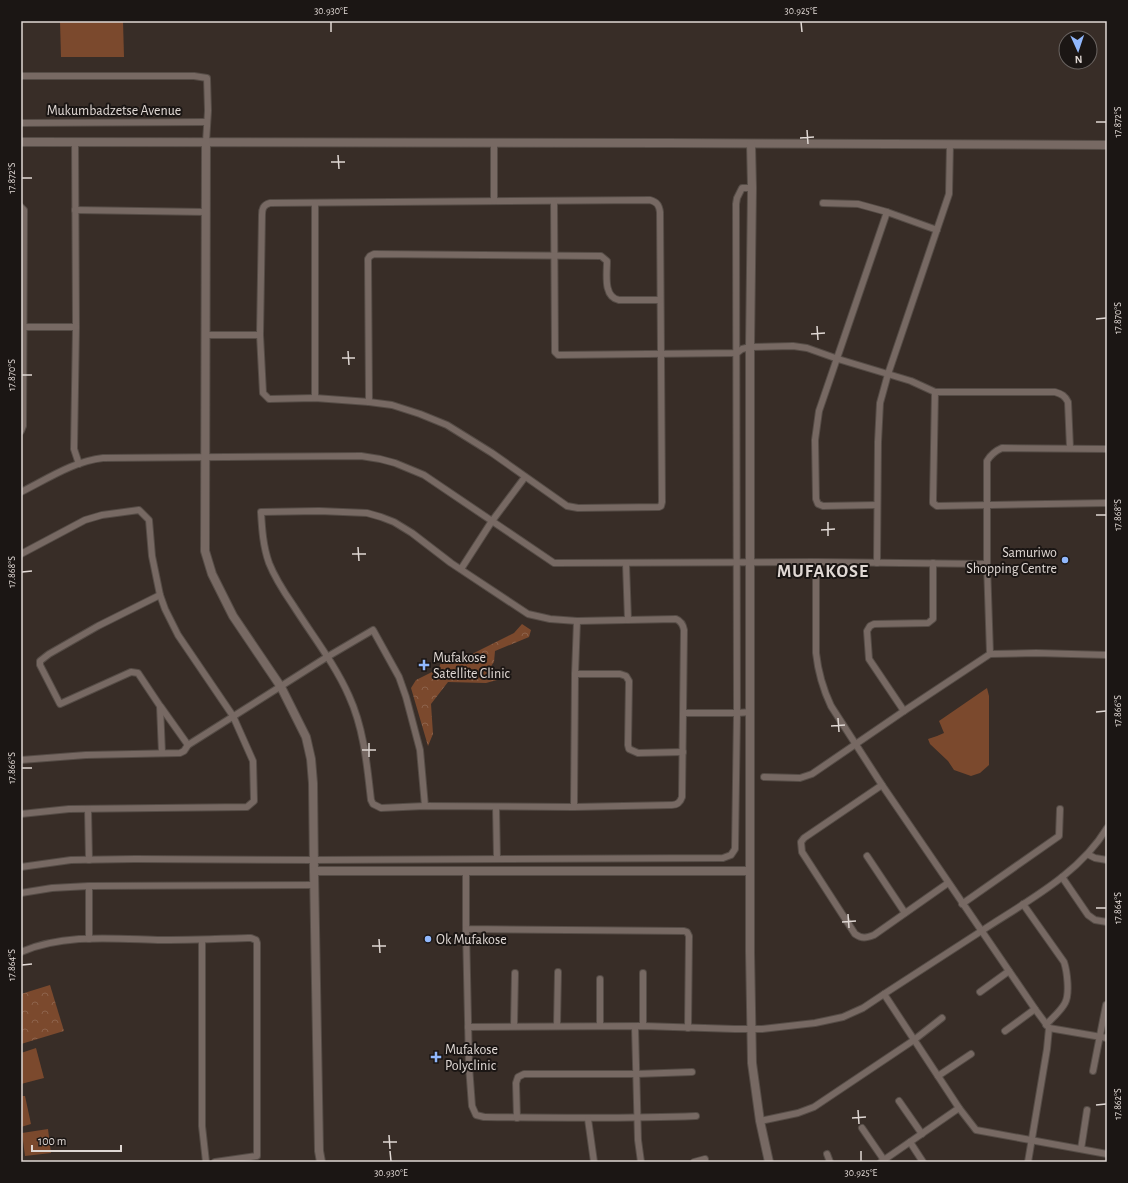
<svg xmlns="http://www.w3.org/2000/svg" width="1128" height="1183" font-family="'Alegreya Sans',sans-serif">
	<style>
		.grass { fill: #7b492d }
		.forest { fill: url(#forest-crowns) }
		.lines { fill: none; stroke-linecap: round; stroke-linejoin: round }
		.minor-casing { stroke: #554c46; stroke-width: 8 }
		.tertiary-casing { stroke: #554c46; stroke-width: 10 }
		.minor { stroke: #776963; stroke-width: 6 }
		.tertiary { stroke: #776963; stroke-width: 8 }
		.ticks { fill: none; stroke: #e0d8d4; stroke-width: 1.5 }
		.poi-dot { fill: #91b8fd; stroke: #1b1614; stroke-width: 1.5 }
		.labels { text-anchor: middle; stroke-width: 4; stroke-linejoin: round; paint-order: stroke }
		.street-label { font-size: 14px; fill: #e0d8d4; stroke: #1b1614 }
		.poi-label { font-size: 14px; fill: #e0d8d4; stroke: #1b1614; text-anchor: start }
		.district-label { font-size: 18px; font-weight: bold; letter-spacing: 1px; fill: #e0d8d4; stroke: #1b1614 }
		.neatline { fill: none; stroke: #e0d8d4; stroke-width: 1.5 }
		.ticks-label { font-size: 10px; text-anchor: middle; fill: #e0d8d4 }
	</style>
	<defs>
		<pattern id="forest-crowns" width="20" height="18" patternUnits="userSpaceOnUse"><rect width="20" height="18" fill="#7b492d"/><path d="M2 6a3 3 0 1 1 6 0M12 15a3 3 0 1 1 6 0" fill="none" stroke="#8d624b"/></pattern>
	</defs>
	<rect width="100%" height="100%" fill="#382d27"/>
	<g class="grass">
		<polygon points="60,21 123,21 124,57 61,57"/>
		<polygon points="987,688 989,696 989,765 980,773 971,776 954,770 948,761 930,744 928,739 937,736 944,733 939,721"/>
		<polygon points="36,1048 44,1078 21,1084 21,1053"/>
		<polygon points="21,1096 25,1096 31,1124 21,1127"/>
		<polygon points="48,1129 51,1153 25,1156 22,1133"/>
	</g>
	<g class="forest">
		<polygon points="522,624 531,630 529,637 495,651 494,662 489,669 501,674 497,680 486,683 448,682 431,704 433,734 428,746 411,688 416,680 438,669 441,663 452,664 514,633"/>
		<polygon points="50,985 64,1031 21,1044 21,994"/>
	</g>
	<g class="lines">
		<defs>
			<g id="minor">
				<polyline points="21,76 194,76 207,78 208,111 206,142"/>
				<polyline points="21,123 207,122"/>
				<polyline points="75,142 76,327 74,449 79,464"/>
				<path d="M650,200C657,202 659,205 660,212L662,502L661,506L659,507L578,508L567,506L492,453L447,425L420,414L392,405L369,402L315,398L269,399L263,393L260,335L262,215C262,209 263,205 270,203Z"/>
				<polyline points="494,201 494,143"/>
				<path d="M554,202L555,352L558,355L737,353L742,349L750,347L793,346L807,348L838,359L911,381L935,392H1055C1062,394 1065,396 1068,402L1070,448"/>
				<polyline points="823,203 858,204 887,212 937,230"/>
				<polyline points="21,207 24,210 23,426 21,431"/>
				<polyline points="75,210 206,212"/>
				<polyline points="21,327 76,327"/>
				<polyline points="205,335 260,335"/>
				<polyline points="935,392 933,500 933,503 937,506 1107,503"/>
				<polyline points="315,398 315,203"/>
				<path d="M369,402L368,259L370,256L374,254L601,256L607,261C607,274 603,297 619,300H660"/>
				<path d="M21,492C47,479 74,461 103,458L361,456L380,459L395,463L424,475L554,563L816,562L987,564"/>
				<polyline points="877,505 823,506 818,504 816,499 815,440 819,411 887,212"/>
				<path d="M319,511L367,513L381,517L394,522L412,533L451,563L528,614L550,619L577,621L676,619C681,621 683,624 684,630L682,797C680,803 677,805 672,805L574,807L425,806L381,808L373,804L371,800C367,765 364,729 349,696C335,664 312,635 293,605C284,592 275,578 269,563C263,546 262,529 261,512Z"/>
				<polyline points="21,554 85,520 102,515 139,510 149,520 152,556 160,595 165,609 178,635 233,716 253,761 254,801 247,807 69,809 21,814"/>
				<path d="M816,562V653C818,671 823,689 831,706L882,785L1035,1009L1049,1028L1047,1049L1028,1162"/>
				<polyline points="877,563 878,442 880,403 888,374 949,194 950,144"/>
				<polyline points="626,564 628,620"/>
				<polyline points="461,569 492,521 525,477"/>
				<polyline points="160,595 98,626 49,654 40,661 40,665 60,704 131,672 138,673 160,706 162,753"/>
				<polyline points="577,621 575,674 620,674 626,676 629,681 628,745 629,749 638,753 683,752"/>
				<path d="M990,654L987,564V461C991,454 995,451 1002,448L1107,449"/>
				<polyline points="161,707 188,745"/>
				<polyline points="904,711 869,659 867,631 870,626 874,624 928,623 933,619 933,563"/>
				<polyline points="684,713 737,713 751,712"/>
				<polyline points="21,760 86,755 180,753 184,751 188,745 327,657 373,630 399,677 406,697 420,750 425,806"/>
				<polyline points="764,777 800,778 812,774 904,711 990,654 1036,653 1107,655"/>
				<path d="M882,785L804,838L801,842L802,852L855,934C862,939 866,938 874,935L948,883"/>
				<polyline points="496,807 497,859"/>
				<polyline points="574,807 575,674"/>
				<polyline points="88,809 89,860"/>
				<polyline points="1089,855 1095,858 1107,860"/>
				<polyline points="867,856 905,913"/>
				<polyline points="21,867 71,860 135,859 313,860 723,858 731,855 735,849 737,713 736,204 737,198 742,188 752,188"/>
				<polyline points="466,871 466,929 684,931 687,932 689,936 688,1028"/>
				<polyline points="1062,877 1088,915 1095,920 1107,922"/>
				<polyline points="89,886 89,939"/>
				<polyline points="21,893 52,888 89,886 314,885"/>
				<polyline points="962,904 1059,836 1060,809"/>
				<path d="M1023,904L1064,962C1067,971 1070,994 1065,1003C1061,1011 1052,1018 1046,1025"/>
				<path d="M466,929L469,1066L472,1106L476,1115L484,1117C555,1118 625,1119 696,1116"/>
				<polyline points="202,940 202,1126 206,1162"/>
				<path d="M21,952C65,933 116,939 162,940C192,940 221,939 251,938L256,940L257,943V1156L215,1162"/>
				<polyline points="643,973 643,1026"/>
				<polyline points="980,992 1009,971"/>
				<polyline points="884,994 959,1108 976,1130 1107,1154"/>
				<polyline points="514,1026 515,973"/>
				<polyline points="557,1026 558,972"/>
				<polyline points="600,1026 600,979"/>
				<path d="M468,1027L643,1026L735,1029H762L815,1023L843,1017L863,1008L884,994C918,972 952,950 986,928C1029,900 1080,873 1107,828"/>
				<polyline points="635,1027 638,1140 641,1162"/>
				<polyline points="1049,1028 1107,1038"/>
				<polyline points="1005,1031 1035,1009"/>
				<polyline points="1093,1071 1106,1005"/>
				<polyline points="938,1076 971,1054"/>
				<polyline points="899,1101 922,1134"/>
				<polyline points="517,1118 516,1083 518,1077 524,1074 636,1074 692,1072"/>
				<polyline points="588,1119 594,1162"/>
				<polyline points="760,1121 798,1113 814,1107 914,1040 942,1018"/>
				<polyline points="862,1128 884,1160"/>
				<polyline points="910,1142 923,1162"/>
				<polyline points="1081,1149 1087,1110"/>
				<polyline points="827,1154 830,1162"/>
				<polyline points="694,1162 705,1159"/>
				<polyline points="881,1162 959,1108"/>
			</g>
			<g id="tertiary">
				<polyline points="21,142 667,143 1107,145"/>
				<polyline points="206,142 205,551 212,574 233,616 281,687 306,737 311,759 313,783 314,871 749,871"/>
				<polyline points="751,144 752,188 750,347 750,952 752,1063 760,1121 769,1162"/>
				<polyline points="314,871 319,1151 321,1162"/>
			</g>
		</defs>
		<use href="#minor" class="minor-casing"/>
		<use href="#tertiary" class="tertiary-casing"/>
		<use href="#minor" class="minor"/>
		<use href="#tertiary" class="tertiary"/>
	</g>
	<path class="ticks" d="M331,22V32M801,22L802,32M1096,122H1106M807,130L808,144M800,138L814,137M338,155L339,169M331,162H345M22,178H32M1096,319L1106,318M817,326L818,340M811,334L825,333M348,351L349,365M342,358H355M22,375H32M1096,515H1106M828,522V536M821,530L835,529M358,547L359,561M352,554H366M22,572L32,571M1096,712L1106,711M838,718L839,732M831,726L845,725M369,743V757M362,750H376M22,768H32M1096,908H1106M848,914L849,928M842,922L856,921M379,939L380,953M372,946H386M22,965L32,964M1096,1105L1106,1104M858,1110L859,1124M852,1118L866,1117M389,1135L390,1149M383,1142H397M390,1151L391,1161M861,1151V1161"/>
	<g class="poi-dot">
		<circle cx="1065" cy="560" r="4"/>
		<path d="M422 659h4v4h4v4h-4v4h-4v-4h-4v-4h4z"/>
		<circle cx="428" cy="939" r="4"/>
		<path d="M434 1051h4v4h4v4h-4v4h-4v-4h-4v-4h4z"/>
	</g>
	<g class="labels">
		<g class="street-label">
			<text x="114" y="115">Mukumbadzetse Avenue</text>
		</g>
		<g class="poi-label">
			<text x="1057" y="557" text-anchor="end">Samuriwo<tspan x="1057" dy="16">Shopping Centre</tspan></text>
			<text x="433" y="662">Mufakose<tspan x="433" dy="16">Satellite Clinic</tspan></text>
			<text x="436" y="944">Ok Mufakose</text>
			<text x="445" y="1054">Mufakose<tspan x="445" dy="16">Polyclinic</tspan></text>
		</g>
		<g class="district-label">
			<text x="823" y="577">MUFAKOSE</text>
		</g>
	</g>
	<rect width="1128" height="1183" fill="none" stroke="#1b1614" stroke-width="44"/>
	<g transform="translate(1078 50) rotate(177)"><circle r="19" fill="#1b1614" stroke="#6a6461"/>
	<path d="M0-3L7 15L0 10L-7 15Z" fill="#91b8fd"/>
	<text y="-6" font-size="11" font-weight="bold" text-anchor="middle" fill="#e0d8d4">N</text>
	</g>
	<path d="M32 1145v6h89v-6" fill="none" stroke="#e0d8d4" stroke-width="2"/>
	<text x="38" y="1145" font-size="12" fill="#e0d8d4" stroke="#1b1614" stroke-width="3" paint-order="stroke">100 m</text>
	<rect x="22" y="22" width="1084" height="1139" class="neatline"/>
	<g class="ticks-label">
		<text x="331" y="14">30.930°E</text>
		<text x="801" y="14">30.925°E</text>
		<text transform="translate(1117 122) rotate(-90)" y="4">17.872°S</text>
		<text transform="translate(11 178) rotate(-90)" y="4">17.872°S</text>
		<text transform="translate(1117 318) rotate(-90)" y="4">17.870°S</text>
		<text transform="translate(11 375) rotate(-90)" y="4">17.870°S</text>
		<text transform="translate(1117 515) rotate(-90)" y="4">17.868°S</text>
		<text transform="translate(11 572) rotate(-90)" y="4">17.868°S</text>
		<text transform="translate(1117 711) rotate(-90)" y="4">17.866°S</text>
		<text transform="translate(11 768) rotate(-90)" y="4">17.866°S</text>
		<text transform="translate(1117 908) rotate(-90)" y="4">17.864°S</text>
		<text transform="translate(11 965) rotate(-90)" y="4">17.864°S</text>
		<text transform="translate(1117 1104) rotate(-90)" y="4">17.862°S</text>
		<text x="391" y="1176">30.930°E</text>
		<text x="861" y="1176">30.925°E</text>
	</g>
</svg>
